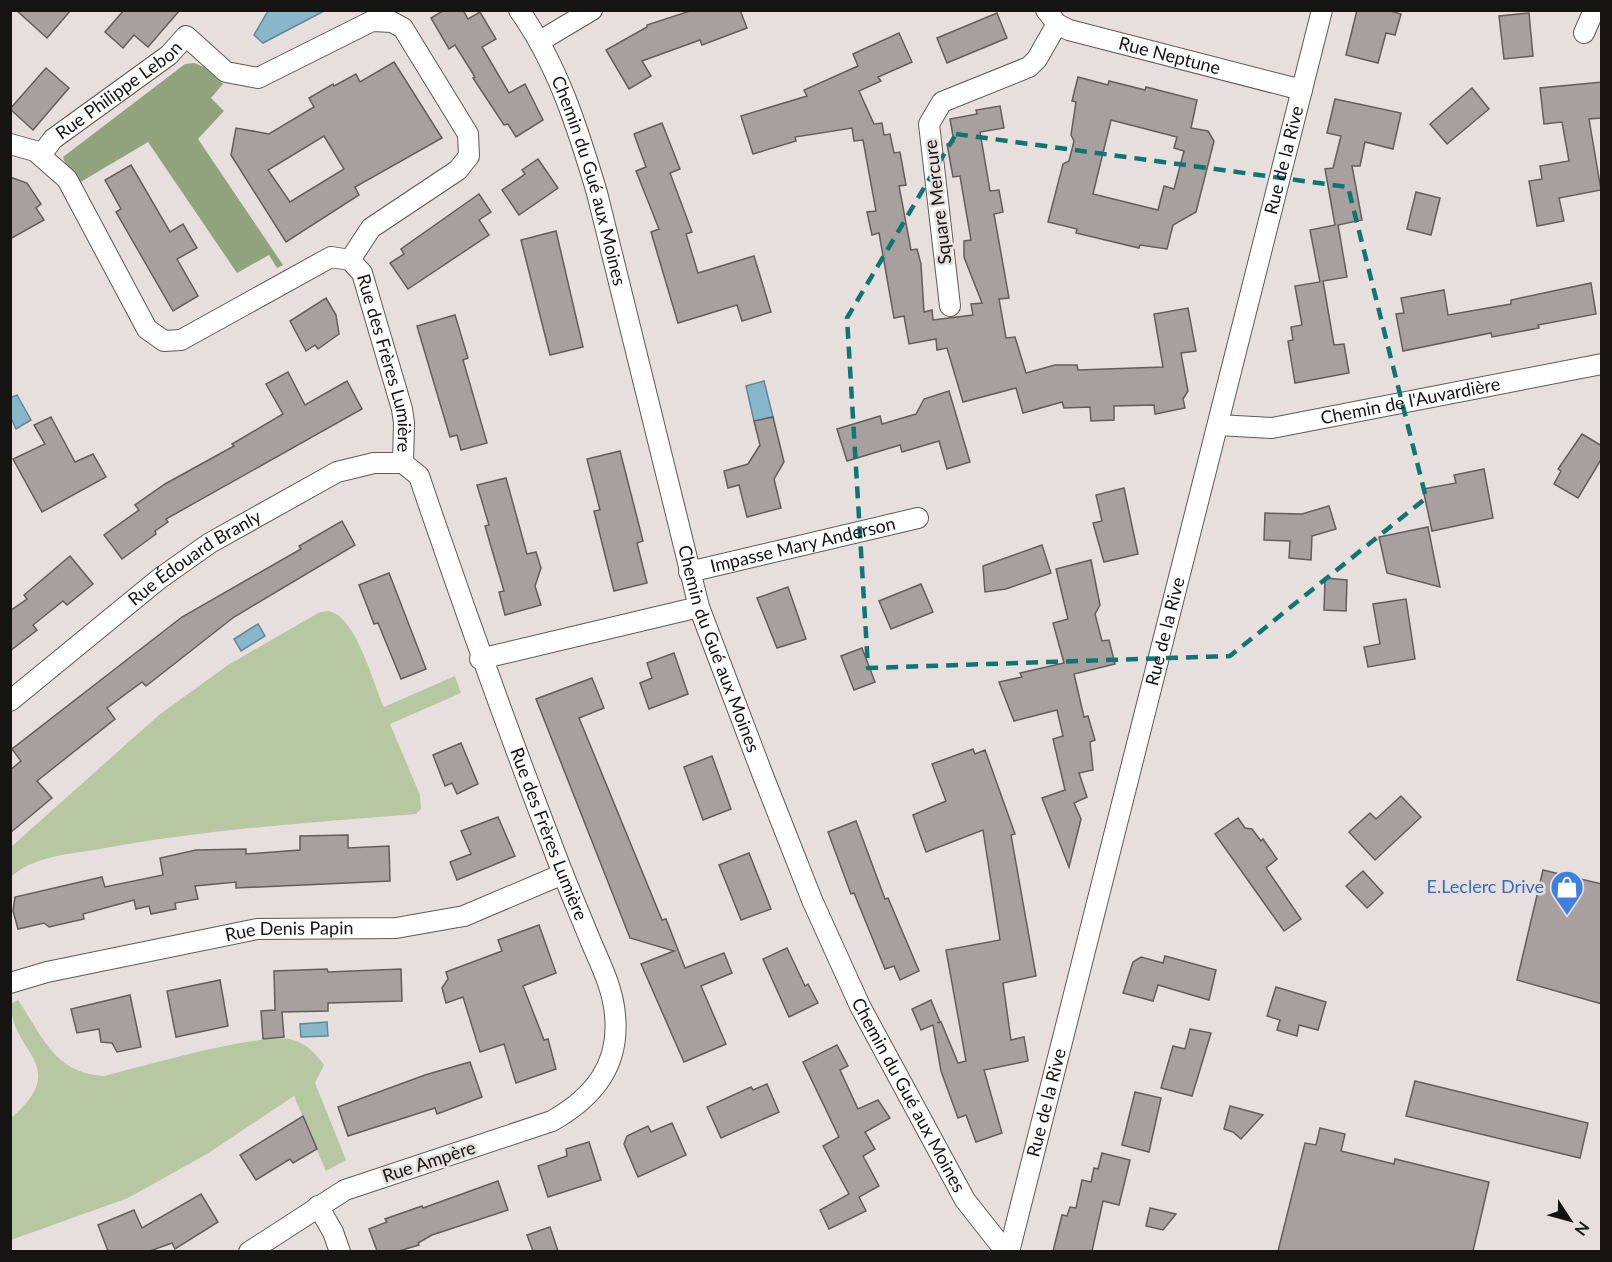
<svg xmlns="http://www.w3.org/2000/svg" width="1612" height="1262" font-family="Lato,sans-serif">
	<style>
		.green { fill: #b6c7a2 }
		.forest { fill: #91a37c }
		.water { fill: #88b7cc; stroke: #668694; stroke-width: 1.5 }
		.building { fill: #a7a09e; stroke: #635d5b; stroke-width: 1.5; fill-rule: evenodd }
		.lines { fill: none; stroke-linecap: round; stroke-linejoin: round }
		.minor-casing { stroke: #5f5957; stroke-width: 22 }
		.minor { stroke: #fff; stroke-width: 20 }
		.marked { fill: none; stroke: #0f766e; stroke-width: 4.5; stroke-dasharray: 12 8; stroke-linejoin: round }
		.labels { text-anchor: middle; stroke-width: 5; stroke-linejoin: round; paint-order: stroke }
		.street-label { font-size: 18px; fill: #161313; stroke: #e6dfdd }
		.shop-label { font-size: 18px; fill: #366cbe; stroke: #e6dfdd; text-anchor: end }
	</style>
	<rect width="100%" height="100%" fill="#e6dfdd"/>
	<g class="green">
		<path d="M329,611C357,618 372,681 384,707L455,676L461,693L390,724L420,795L421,809L416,814C310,823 205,829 100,849C70,854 33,856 11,877V847L159,715L228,665L320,612Z"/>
		<path d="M18,1000C43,1037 54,1073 104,1076C141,1067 261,1031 293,1040C307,1044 316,1054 324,1065L315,1083L346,1160L326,1171L294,1096L207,1154L128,1198L11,1240L10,1119C73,1065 11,1054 11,1004Z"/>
	</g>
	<polygon class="forest" points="194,63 204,67 223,84 211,98 224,111 198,139 283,265 277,268 269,255 237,273 148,142 79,183 66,166 63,157 185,64"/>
	<g class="water">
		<polygon points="268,11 268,10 324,11 263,43 254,35"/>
		<polygon points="764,381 773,417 754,421 746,386"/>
		<polygon points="17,395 31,420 16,429 11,418 10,398"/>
		<polygon points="258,624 265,636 241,651 234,639"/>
		<polygon points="327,1022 328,1036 301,1037 300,1024"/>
	</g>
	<g class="building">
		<polygon points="16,10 71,10 47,38"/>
		<polygon points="124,10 180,10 148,47 134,35 123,48 105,32"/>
		<polygon points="444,10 463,10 468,19 480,12 496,39 482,47 509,93 525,84 543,120 516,137 508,124 504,125 473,78 475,77 455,45 449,49 431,18"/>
		<polygon points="693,10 740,10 747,28 702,45 700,40 642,61 651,76 629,89 606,50 647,27 647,25"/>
		<polygon points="1357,10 1387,10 1401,14 1395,35 1386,33 1378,63 1346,55"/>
		<polygon points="997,13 1007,38 947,63 937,38"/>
		<polygon points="1529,13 1533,56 1504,59 1499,16"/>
		<polygon points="899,33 912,62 878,77 881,81 859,91 874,124 882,123 884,135 890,134 894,153 900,152 906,185 899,186 911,250 917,249 921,264 924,312 932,310 933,320 973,315 971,304 982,303 964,257 964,241 971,240 960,176 953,177 947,144 954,142 950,119 977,114 976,110 1000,106 1004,128 980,132 990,191 999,190 1003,212 994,214 1009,298 999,299 1006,338 1015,337 1026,373 1055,365 1077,365 1078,370 1163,367 1154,314 1188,308 1196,351 1181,353 1188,391 1183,399 1185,408 1155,414 1154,405 1114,406 1114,420 1091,421 1090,407 1064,408 1062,402 1023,413 1016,388 963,402 947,348 937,350 936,339 909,344 904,316 894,318 879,233 872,235 867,212 876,211 863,140 854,141 852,128 795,137 796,141 753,154 741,116 807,96 804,90 858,66 853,54"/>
		<path d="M394,62L442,138L355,187L359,195L286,242L231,155L236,128L269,134L314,107L309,98L333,84L334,86L356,74L360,82ZM324,136L344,169L290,202L268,170Z"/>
		<polygon points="46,68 69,88 33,130 10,109"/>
		<path d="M1078,77L1108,85L1109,81L1145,90L1146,87L1197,100L1191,128L1208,131L1214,141L1196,212L1173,225L1167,249L1140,245L1139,248L1076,233L1077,229L1048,222L1063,164L1069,161L1074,141L1071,135L1076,102L1072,101ZM1111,120L1177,137L1174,148L1184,151L1174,189L1164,186L1158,210L1093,194Z"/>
		<polygon points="1602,82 1602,118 1589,119 1601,190 1559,198 1564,221 1537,226 1529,181 1542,179 1540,166 1569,161 1562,122 1544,124 1540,88"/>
		<polygon points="1472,88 1489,109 1447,144 1430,124"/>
		<polygon points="1335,99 1401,113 1393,149 1365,142 1360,166 1352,166 1362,220 1338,225 1347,277 1323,281 1334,345 1344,344 1349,373 1295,383 1288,341 1293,340 1291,327 1302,325 1295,286 1320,282 1310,230 1335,225 1325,169 1333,168 1341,136 1327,133"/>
		<polygon points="662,123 680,169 670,173 692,232 686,234 698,273 754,256 771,312 742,321 737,305 678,323 651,232 659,229 636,171 646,167 634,134"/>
		<polygon points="538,159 558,188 519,215 502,190 525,174 522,170"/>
		<polygon points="131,165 170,232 183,224 197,248 177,259 198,296 173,311 116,212 121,209 105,180"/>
		<polygon points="10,177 27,183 41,204 36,208 44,220 10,239"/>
		<polygon points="1416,192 1440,198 1431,235 1407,229"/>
		<polygon points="479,194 491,212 479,220 489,235 408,289 390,263 404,254 401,249"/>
		<polygon points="556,231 583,347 550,355 521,240"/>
		<polygon points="1591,283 1596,314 1538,325 1539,328 1492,337 1491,333 1403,351 1396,314 1404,313 1401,298 1444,290 1448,315 1511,304 1511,300"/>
		<polygon points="326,298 336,315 339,334 318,349 315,345 306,351 290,321"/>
		<polygon points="455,315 468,358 463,360 487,443 461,450 457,435 450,437 417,326"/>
		<polygon points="288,372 305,405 347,381 362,409 166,519 168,522 155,531 156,534 122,559 104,535 139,510 135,505 165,484 234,446 232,444 283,414 266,384"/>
		<polygon points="949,391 970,462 947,469 939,441 902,452 900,445 847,461 837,429 880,416 882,424 916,414 924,399"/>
		<polygon points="51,417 75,462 93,454 106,477 42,512 13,459 45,444 34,425"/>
		<polygon points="773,417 784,462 774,479 781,508 747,517 739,485 728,488 724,471 748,464 760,445 754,421"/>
		<polygon points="1582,434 1602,446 1602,458 1578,498 1554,484 1561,471 1558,469"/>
		<polygon points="620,451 643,541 637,543 647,583 614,591 594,511 600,510 587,459"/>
		<polygon points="1484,469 1493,518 1432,531 1423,489 1456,483 1454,475"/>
		<polygon points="506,478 527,554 536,552 541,568 535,586 541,605 505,615 499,592 504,591 485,526 489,525 477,485"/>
		<polygon points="1124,488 1138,554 1104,562 1093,523 1102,521 1096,495"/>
		<polygon points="1329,506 1336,529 1312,536 1311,560 1289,558 1290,541 1264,540 1265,513 1302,514"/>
		<polygon points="342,521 355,545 234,617 146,686 142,682 107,708 115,719 37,781 52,798 10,833 10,770 21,761 12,749 182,617 301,549 299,546"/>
		<polygon points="1428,527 1440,587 1387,573 1379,537"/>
		<polygon points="1042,545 1051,573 1006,589 985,592 983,566"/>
		<polygon points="70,556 93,584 67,605 63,601 33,625 37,630 10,651 10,611 27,599 24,595"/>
		<polygon points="1091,560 1100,605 1095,614 1102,641 1109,640 1115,664 1074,674 1084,717 1088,716 1095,740 1090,742 1093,770 1079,773 1087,797 1074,803 1081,819 1069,867 1042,798 1065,790 1053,739 1063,736 1057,710 1014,721 999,682 1022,677 1020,673 1064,663 1053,623 1068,619 1056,569"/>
		<polygon points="389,573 426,669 401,679 378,623 374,624 359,585"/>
		<polygon points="1325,578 1347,580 1346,611 1324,610"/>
		<polygon points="921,584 933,612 891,629 879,601"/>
		<polygon points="788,587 806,639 777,648 757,598"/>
		<polygon points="1406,599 1415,659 1368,667 1364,647 1380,644 1373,604"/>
		<polygon points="862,648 875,682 854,690 841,656"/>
		<polygon points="674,653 688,694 649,709 640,683 652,678 647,663"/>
		<polygon points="592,678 604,708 579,718 662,920 666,919 685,968 724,953 732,973 701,986 726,1044 684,1062 641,964 674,951 630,938 536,699"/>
		<polygon points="461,743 478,784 457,794 452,783 445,786 433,755"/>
		<polygon points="973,749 975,754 985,750 1015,834 1011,835 1036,976 1003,983 1011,1040 1024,1037 1028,1061 984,1070 1002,1133 976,1142 966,1115 958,1118 941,1071 933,1025 921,1030 912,1009 931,1000 940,1022 937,1023 941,1022 958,1063 966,1061 946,950 1000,940 983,830 926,852 913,815 946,801 932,764"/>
		<polygon points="712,756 731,809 703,820 684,767"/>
		<polygon points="1401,796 1421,817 1375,860 1349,832 1370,813 1376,819"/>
		<polygon points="498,817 515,856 457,880 450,862 471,854 461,831"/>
		<polygon points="1238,818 1245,828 1252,829 1261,841 1263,839 1277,859 1266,868 1301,919 1284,931 1215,834"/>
		<polygon points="856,821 885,899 888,898 919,971 900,980 894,966 885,969 854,893 851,894 828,832"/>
		<polygon points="348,835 348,848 389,846 390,881 236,888 236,882 195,886 198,899 175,903 176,909 151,914 149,906 136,909 134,900 83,914 84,919 49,927 44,923 18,929 13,911 15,897 102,877 105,887 163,875 160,858 196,850 246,849 246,854 300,850 300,836"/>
		<polygon points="749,853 771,909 741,920 719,865"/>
		<polygon points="1543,870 1602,884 1602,1004 1517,980"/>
		<polygon points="1363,871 1383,893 1367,908 1346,886"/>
		<polygon points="539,925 556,973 523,986 544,1040 548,1039 556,1069 516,1083 504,1044 480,1052 463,997 446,1003 442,988 448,979 446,972 502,951 498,940"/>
		<polygon points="787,948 805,986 808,984 818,1003 789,1017 763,959"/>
		<polygon points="1165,956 1216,970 1209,1000 1158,985 1153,1001 1123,993 1133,962 1141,957 1163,963"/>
		<polygon points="327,969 328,972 401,969 402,1001 328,1003 328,1011 282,1012 284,1037 263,1039 261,1011 275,1010 274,971"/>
		<polygon points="220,980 228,1026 176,1037 167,991"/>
		<polygon points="1276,987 1326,1002 1318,1030 1299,1025 1297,1036 1277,1030 1280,1020 1267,1016"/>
		<polygon points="130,995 141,1047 117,1052 112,1043 101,1042 99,1029 77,1033 71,1009"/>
		<polygon points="1190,1029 1211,1033 1192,1096 1161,1088 1173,1046 1185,1049"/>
		<polygon points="837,1045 848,1066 840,1070 858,1109 878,1100 890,1118 865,1132 875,1149 863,1156 879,1186 859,1197 866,1211 829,1229 820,1210 849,1194 823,1146 839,1137 803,1062"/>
		<polygon points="470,1062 482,1097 437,1114 435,1108 348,1136 338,1107 425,1075"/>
		<polygon points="1415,1081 1588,1123 1580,1158 1406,1116"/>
		<polygon points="767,1084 779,1112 721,1138 707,1107 751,1087 753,1090"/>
		<polygon points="1135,1092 1161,1098 1149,1152 1122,1145"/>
		<polygon points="1230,1106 1263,1115 1241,1139 1233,1132 1224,1129"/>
		<polygon points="303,1116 317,1149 293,1163 290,1159 256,1180 240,1155"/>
		<polygon points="672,1123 686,1155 638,1177 624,1144 627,1136 648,1126 651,1132"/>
		<polygon points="1320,1128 1345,1134 1341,1151 1394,1164 1395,1159 1489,1182 1473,1251 1278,1251 1305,1143 1316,1145"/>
		<polygon points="589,1142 601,1180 548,1197 538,1166 567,1156 566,1149"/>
		<polygon points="1102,1153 1130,1160 1119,1205 1103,1201 1092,1251 1053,1251 1062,1215 1067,1216 1070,1207 1076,1208 1082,1180 1091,1182 1094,1168 1098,1169"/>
		<polygon points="498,1181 508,1210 432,1235 418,1243 419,1245 399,1251 377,1251 369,1229 387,1222 385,1219 422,1206 423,1208"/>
		<polygon points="201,1194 218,1222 175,1249 172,1243 150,1251 108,1251 98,1225 134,1210 142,1228"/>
		<polygon points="1150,1208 1176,1214 1163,1230 1146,1226"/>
		<polygon points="550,1227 558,1251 533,1251 527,1235"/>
	</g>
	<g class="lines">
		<defs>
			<g id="minor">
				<path id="s1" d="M519,10C558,65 578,129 597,193L699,607L762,773L812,900L860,1006L965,1200L1006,1252"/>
				<path id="s2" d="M1046,10L1057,24L1069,30L1302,90"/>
				<polyline points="1584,33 1594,10"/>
				<polyline points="540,41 592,10"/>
				<path id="s3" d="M10,144L35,151L67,179L147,329L164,341L181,340L331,257L350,260L362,273L402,409L404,423L403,463L419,476C462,603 507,728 555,853C566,883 579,912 591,942C601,965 613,989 615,1015C620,1065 594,1097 552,1121L345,1190L249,1252"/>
				<path id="s4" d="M41,155L53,139L169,55L186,36L226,72L258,78L372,21L392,22L403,28L468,134L469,156L458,170L371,228L350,260"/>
				<polyline points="950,306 929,124 942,102 1029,67 1037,59 1057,24"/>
				<path id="s5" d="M1218,425L1272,428L1602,364"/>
				<path id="s6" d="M689,572L918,518"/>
				<polyline points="480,659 699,607"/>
				<path id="s7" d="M10,701L159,579L210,543L337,472L374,463H403"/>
				<path id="s8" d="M10,983L47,972L257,929L396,928L464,916L563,874"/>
				<polyline points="318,1206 333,1232 340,1252"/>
				<path id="s9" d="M1009,1252L1322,10"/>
			</g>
		</defs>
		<use href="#minor" class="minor-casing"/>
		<use href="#minor" class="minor"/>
	</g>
	<path class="marked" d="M956,134L1348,187L1426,498L1230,656L868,668L847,318Z"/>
	<defs>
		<symbol id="shop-pin" viewBox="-11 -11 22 30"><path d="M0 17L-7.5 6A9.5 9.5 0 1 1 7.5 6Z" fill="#3f7fe0" stroke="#e6dfdd"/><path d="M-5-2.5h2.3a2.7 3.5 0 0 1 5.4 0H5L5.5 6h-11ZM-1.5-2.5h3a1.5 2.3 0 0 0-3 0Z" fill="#fff"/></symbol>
	</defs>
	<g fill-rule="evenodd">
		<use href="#shop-pin" x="1548" y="868" width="38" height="52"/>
	</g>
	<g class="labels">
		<g class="street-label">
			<text dy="6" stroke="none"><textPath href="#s2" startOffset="135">Rue Neptune</textPath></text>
			<text dy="6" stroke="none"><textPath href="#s4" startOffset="102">Rue Philippe Lebon</textPath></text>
			<text dy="6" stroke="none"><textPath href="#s9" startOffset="1126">Rue de la Rive</textPath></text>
			<text dy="6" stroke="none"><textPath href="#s1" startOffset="186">Chemin du Gué aux Moines</textPath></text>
			<text transform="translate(938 202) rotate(-97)" y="6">Square Mercure</text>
			<text dy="6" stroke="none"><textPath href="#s3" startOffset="578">Rue des Frères Lumière</textPath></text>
			<text dy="6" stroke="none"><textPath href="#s5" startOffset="195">Chemin de l'Auvardière</textPath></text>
			<text dy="6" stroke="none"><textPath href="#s6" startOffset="117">Impasse Mary Anderson</textPath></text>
			<text dy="6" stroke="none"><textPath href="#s7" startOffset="234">Rue Édouard Branly</textPath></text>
			<text dy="6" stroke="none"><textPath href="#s9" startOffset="640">Rue de la Rive</textPath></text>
			<text dy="6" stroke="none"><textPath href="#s1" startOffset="672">Chemin du Gué aux Moines</textPath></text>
			<text dy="6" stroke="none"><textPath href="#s3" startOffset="1082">Rue des Frères Lumière</textPath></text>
			<text dy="6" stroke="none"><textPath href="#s8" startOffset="285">Rue Denis Papin</textPath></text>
			<text dy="6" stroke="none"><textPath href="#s1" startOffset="1158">Chemin du Gué aux Moines</textPath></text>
			<text dy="6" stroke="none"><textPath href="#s9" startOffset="154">Rue de la Rive</textPath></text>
			<text transform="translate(429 1162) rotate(-18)" y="6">Rue Ampère</text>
		</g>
		<g class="shop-label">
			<text x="1544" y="893">E.Leclerc Drive</text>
		</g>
	</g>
	<rect width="1612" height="1262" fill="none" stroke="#161313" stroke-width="24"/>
	<g transform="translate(1570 1220) rotate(126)" stroke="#e6dfdd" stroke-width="4.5" paint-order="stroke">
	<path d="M0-4.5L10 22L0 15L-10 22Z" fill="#161313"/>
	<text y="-9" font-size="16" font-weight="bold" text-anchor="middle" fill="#161313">N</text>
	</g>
</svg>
